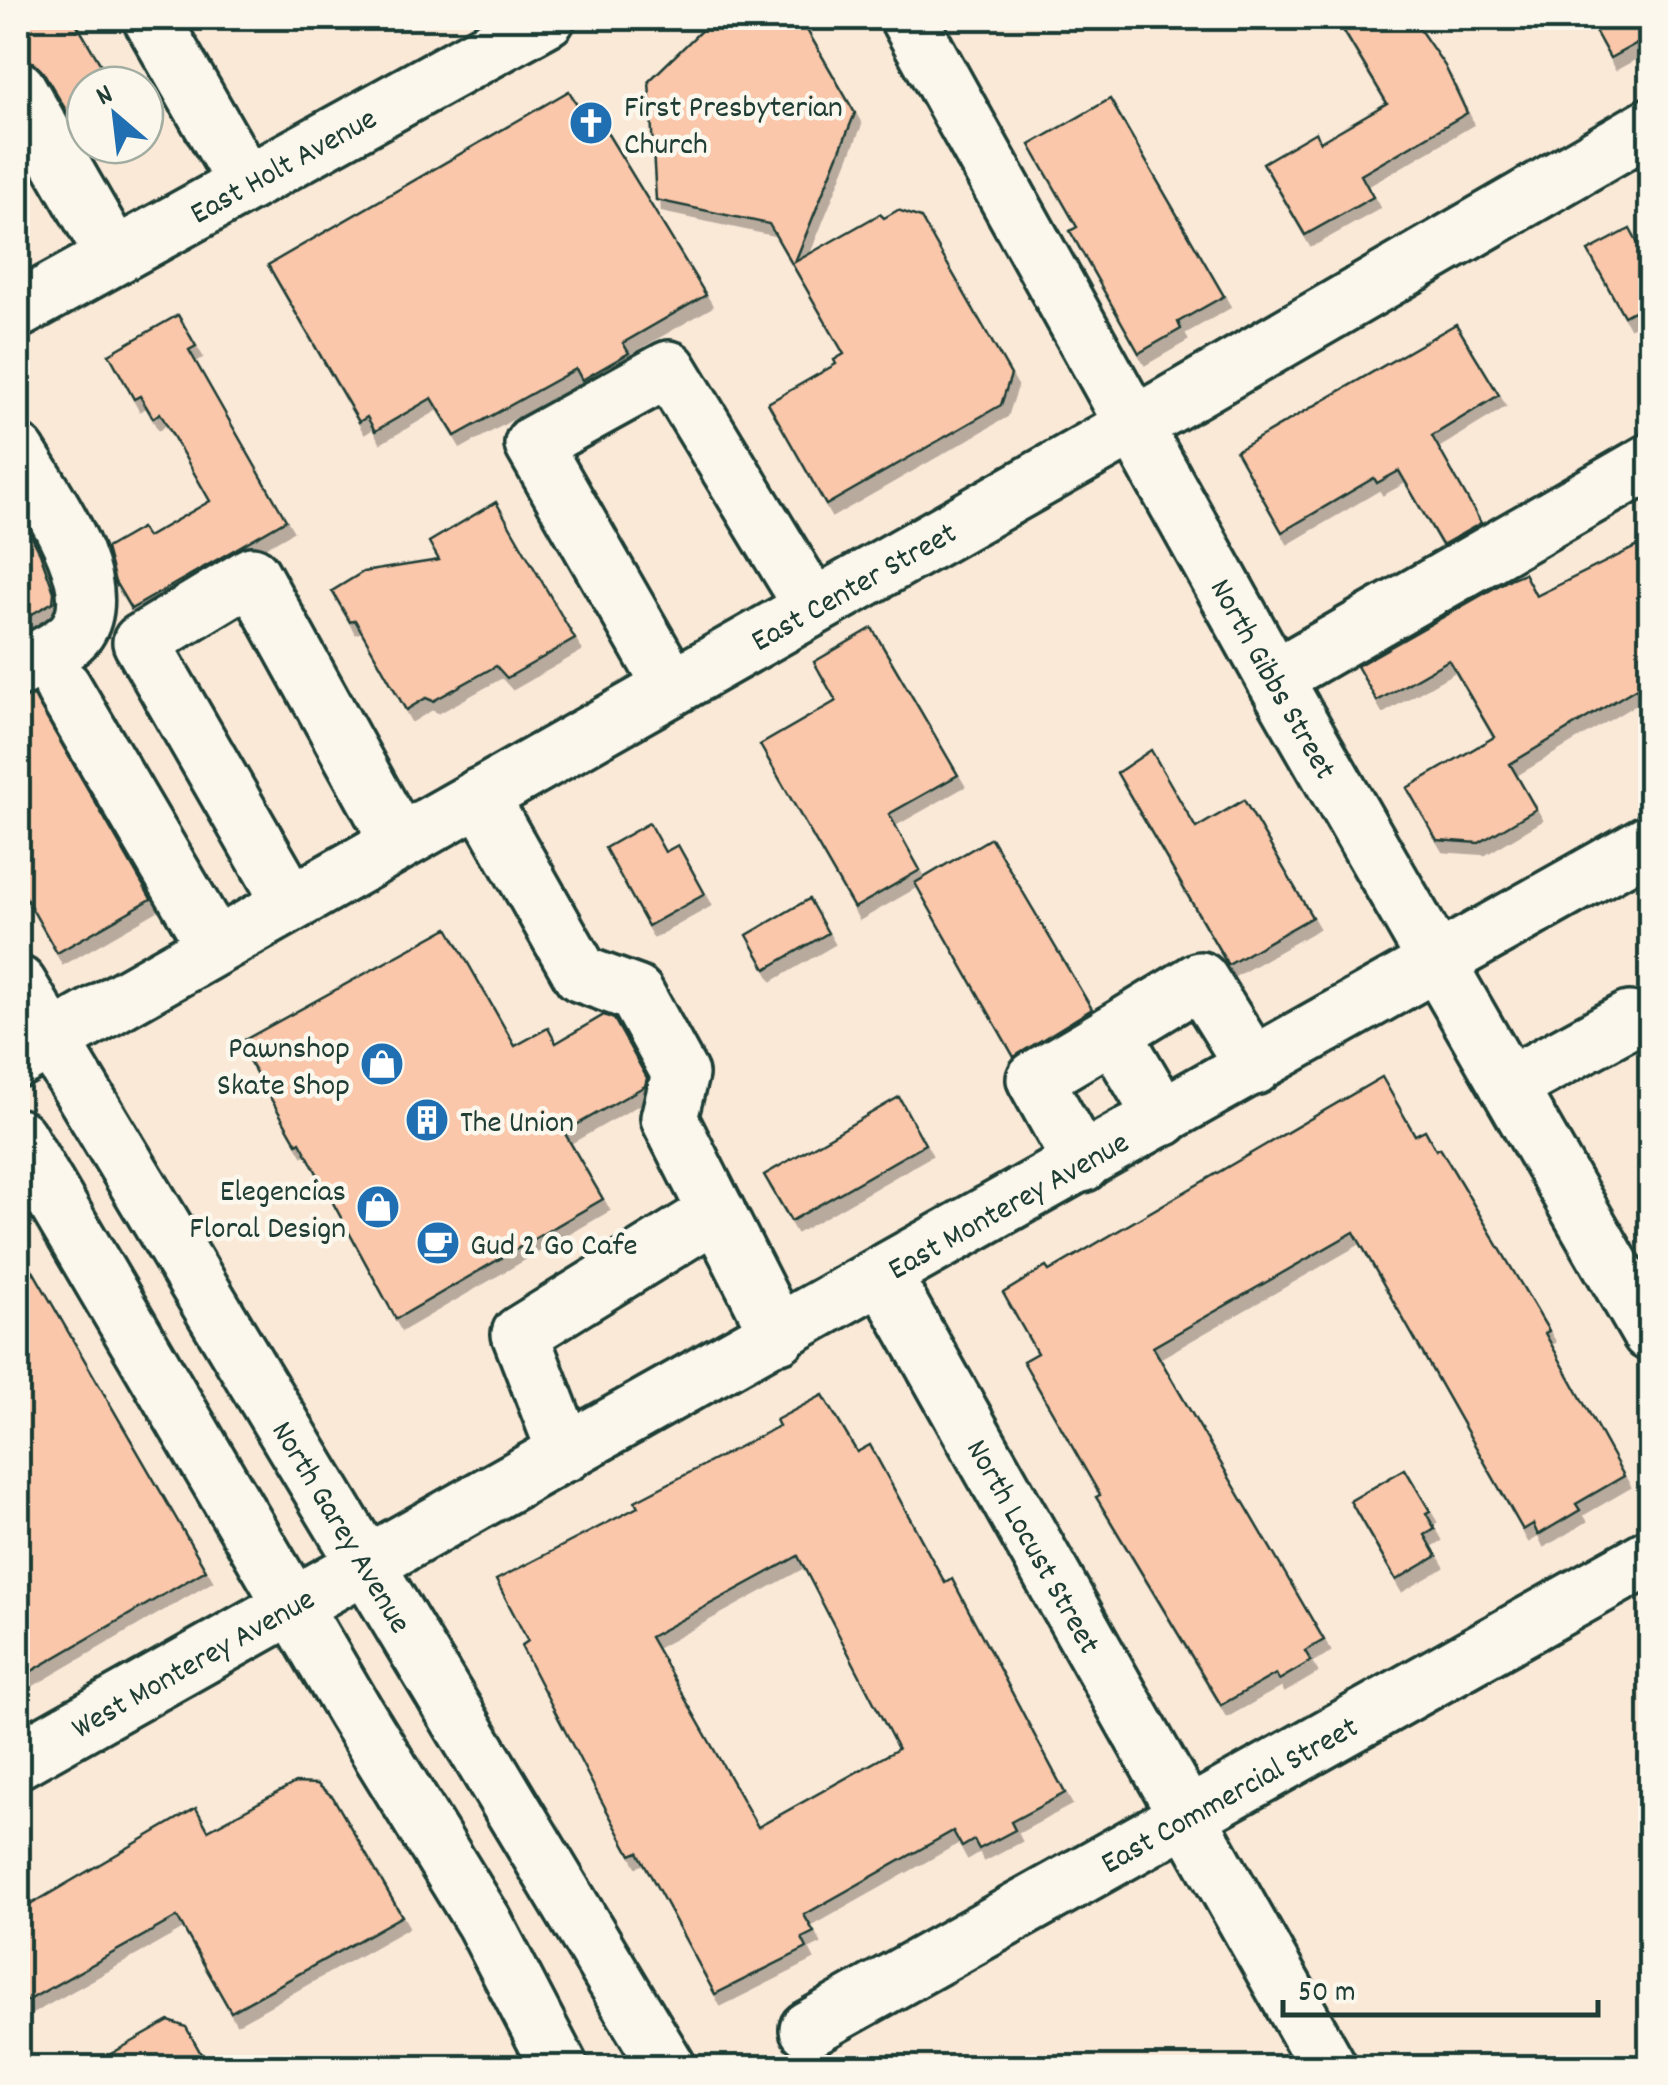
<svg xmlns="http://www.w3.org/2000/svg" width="1668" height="2085" font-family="Dekko,sans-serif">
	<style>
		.building { fill: #fac7ab; stroke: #1f3d34; stroke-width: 2.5; fill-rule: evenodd; filter: url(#shadow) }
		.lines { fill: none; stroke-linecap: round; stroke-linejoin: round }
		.minor-casing { stroke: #1f3d34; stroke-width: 62 }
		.major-casing { stroke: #1f3d34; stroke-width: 62 }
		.minor { stroke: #fbf7ec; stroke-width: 55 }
		.major { stroke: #fbf7ec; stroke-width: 55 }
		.labels { text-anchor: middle; stroke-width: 9; stroke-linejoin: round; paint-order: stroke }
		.poi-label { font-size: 32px; fill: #1f3d34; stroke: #fbf7ec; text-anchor: start }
		.street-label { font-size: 32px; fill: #1f3d34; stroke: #fbf7ec }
	</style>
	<defs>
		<filter id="shadow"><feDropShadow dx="6" dy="11" stdDeviation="0" flood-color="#0004"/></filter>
	</defs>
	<rect width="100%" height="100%" fill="#fbe9d8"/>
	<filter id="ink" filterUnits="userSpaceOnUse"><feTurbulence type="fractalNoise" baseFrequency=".01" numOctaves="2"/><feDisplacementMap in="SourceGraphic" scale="20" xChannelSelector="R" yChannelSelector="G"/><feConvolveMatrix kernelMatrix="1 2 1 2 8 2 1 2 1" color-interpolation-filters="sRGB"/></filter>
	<g filter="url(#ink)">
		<g class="building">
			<polygon points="18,18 73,18 113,85 85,85 85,124 77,129 44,73 33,62 18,58"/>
			<polygon points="714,18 807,30 855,113 795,262 880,214 884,218 898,210 921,218 1011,375 1001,405 826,505 768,403 836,364 834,360 844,354 769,224 656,200 649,81"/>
			<polygon points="1336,18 1412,18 1445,66 1467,113 1361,175 1373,197 1305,235 1263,163 1316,132 1320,142 1387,103"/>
			<polygon points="1588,18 1650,18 1650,36 1610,58"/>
			<polygon points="569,91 582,114 592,108 706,295 623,343 629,353 582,380 576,369 455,436 432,398 375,431 367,417 359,422 268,265"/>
			<polygon points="1110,99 1224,296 1178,322 1181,329 1139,353 1070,231 1077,227 1030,145"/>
			<polygon points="1630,229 1650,266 1650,302 1624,316 1588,251"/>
			<polygon points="178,315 196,346 189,350 286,520 131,609 115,582 106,548 141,528 147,537 210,501 160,413 153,418 140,396 134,399 109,354"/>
			<polygon points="1456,324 1499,395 1432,436 1481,523 1442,545 1399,471 1377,483 1374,478 1282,532 1236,451"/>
			<polygon points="496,502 575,639 507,678 496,666 433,701 426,698 406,710 355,620 350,622 332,591 363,572 439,560 429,542"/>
			<polygon points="18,511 40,553 54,592 53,602 18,622"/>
			<polygon points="1650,540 1650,680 1510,764 1536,809 1479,843 1437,840 1407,788 1494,737 1449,660 1377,701 1357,666 1512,578 1524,573 1536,596"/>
			<polygon points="872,628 958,775 889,814 920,870 854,908 760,745 836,701 814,662"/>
			<polygon points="34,696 151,899 57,953 18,884 18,700"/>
			<polygon points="1151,750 1196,828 1244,800 1312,917 1228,965 1117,773"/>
			<polygon points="649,823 665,852 678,845 705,894 648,926 605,848"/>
			<polygon points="991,838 1092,1009 1014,1057 915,883"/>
			<polygon points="809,899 828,933 766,969 747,935"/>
			<polygon points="448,928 515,1046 548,1028 556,1043 604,1015 614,1019 647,1078 645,1086 564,1132 603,1199 396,1319 300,1142 297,1144 239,1043"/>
			<polygon points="1382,1077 1415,1135 1425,1130 1436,1150 1440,1148 1549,1331 1545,1333 1624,1476 1576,1504 1580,1510 1538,1535 1533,1524 1523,1530 1354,1232 1153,1347 1324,1640 1305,1651 1311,1661 1279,1680 1276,1674 1221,1705 1096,1497 1100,1495 1023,1361 1037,1353 1003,1293 1046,1267 1049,1271"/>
			<polygon points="899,1097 925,1144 791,1221 764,1175"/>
			<polygon points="18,1245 206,1570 18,1679"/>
			<path d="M823,1395L857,1452L870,1445L945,1583L952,1579L1065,1793L1011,1822L1015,1830L979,1849L974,1840L962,1847L953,1831L804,1915L814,1932L802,1938L807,1948L715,1994L638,1852L631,1855L593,1785L521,1646L528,1641L496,1580L638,1507L635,1501L779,1426L776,1420ZM798,1556L898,1749L758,1827L650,1637Z"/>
			<polygon points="1405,1469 1430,1511 1426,1513 1435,1529 1425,1535 1437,1556 1396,1580 1350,1501"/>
			<polygon points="295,1783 317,1784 333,1797 402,1916 231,2012 177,1917 18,2006 18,1912 196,1808 208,1830"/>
			<polygon points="169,2021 186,2027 209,2068 86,2068"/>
		</g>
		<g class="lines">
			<defs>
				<g id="minor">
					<polyline points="151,18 246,184"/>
					<path id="s1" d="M908,18L1274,678L1650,1333"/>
					<polyline points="18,89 114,256"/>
					<path d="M18,453C43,495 109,583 77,631C67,646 34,661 18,669"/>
					<polyline points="1274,678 1650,462"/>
					<polyline points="63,687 215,946"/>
					<polyline points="672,687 533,444 669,369 813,607"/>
					<polyline points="480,796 581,974 636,994 680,1074 669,1118 779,1335"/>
					<polyline points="291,903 141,642 252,575 399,842"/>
					<path id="s2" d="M18,1059L1133,426L1650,126"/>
					<polyline points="1508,1086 1629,1020"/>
					<polyline points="1163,1118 1113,1033 1200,980 1254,1067"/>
					<polyline points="1082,1164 1035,1079 1113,1033"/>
					<path id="s3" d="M884,1277L1329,2068"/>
					<polyline points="566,1453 520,1334 717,1212"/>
					<path id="s4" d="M18,1760C561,1452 1107,1150 1650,842"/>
					<path id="s5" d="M808,2029L1650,1557"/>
				</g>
				<g id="major">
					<path id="s6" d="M18,310L547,18"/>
					<path id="s7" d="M18,984L668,2068"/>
					<polyline points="18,1137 355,1712 484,1922 560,2068"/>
				</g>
			</defs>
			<use href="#minor" class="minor-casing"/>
			<use href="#major" class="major-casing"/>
			<use href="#minor" class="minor"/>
			<use href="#major" class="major"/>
		</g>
	</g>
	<defs>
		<symbol id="church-disc" viewBox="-11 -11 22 22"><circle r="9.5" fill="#1f6fb2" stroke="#fbf7ec"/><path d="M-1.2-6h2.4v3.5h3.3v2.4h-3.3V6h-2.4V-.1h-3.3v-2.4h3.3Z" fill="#fff"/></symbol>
		<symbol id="shop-disc" viewBox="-11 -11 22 22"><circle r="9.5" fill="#1f6fb2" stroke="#fbf7ec"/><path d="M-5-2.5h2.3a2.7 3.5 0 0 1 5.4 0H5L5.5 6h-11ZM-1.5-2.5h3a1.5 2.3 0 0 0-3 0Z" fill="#fff"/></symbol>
		<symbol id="building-disc" viewBox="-11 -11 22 22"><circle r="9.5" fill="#1f6fb2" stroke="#fbf7ec"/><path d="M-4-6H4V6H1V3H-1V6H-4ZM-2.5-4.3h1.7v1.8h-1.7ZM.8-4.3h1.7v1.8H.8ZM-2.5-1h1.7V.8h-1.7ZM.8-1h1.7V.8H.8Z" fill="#fff"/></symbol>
		<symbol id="cafe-disc" viewBox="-11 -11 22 22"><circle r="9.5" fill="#1f6fb2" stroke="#fbf7ec"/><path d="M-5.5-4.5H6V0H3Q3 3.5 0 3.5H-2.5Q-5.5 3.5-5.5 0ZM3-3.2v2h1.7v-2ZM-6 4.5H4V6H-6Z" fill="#fff"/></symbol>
	</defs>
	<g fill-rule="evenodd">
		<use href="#church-disc" x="566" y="98" width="50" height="50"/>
		<use href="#shop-disc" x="357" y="1039" width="50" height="50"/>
		<use href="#building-disc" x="402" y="1095" width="50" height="50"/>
		<use href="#shop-disc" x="353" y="1182" width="50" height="50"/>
		<use href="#cafe-disc" x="413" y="1218" width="50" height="50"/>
	</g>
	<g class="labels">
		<g class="poi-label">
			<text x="624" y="116">First Presbyterian<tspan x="624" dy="37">Church</tspan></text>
			<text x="350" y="1057" text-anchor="end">Pawnshop<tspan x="350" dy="37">Skate Shop</tspan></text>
			<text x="460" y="1131">The Union</text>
			<text x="346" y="1200" text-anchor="end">Elegencias<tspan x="346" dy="37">Floral Design</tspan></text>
			<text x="470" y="1254">Gud 2 Go Cafe</text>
		</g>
		<g class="street-label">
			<text dy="11" stroke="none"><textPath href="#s6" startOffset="302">East Holt Avenue</textPath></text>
			<text dy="11" stroke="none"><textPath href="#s2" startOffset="960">East Center Street</textPath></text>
			<text dy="11" stroke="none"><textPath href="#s1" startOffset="755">North Gibbs Street</textPath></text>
			<text dy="11" stroke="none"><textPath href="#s4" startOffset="1135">East Monterey Avenue</textPath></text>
			<text dy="11" stroke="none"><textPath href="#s7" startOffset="632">North Garey Avenue</textPath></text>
			<text dy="11" stroke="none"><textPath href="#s3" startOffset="308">North Locust Street</textPath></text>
			<text dy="11" stroke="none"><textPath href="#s4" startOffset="200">West Monterey Avenue</textPath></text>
			<text dy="11" stroke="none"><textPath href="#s5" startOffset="482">East Commercial Street</textPath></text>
		</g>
	</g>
	<rect width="1668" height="2085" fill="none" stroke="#fbf7ec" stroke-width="60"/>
	<rect x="30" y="30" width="1608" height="2025" fill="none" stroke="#1f3d34" stroke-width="4" filter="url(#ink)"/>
	<g transform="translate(115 115) rotate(332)"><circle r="48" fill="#fbf7ec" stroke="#a3ada2" stroke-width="2.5"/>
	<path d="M0-8L18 38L0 25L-18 38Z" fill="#1f6fb2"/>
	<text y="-15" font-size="28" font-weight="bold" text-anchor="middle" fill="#1f3d34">N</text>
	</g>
	<path d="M1283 2000v15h315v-15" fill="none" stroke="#1f3d34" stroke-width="5"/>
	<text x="1298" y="2000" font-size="30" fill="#1f3d34" stroke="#fbf7ec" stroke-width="8" paint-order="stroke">50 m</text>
</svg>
